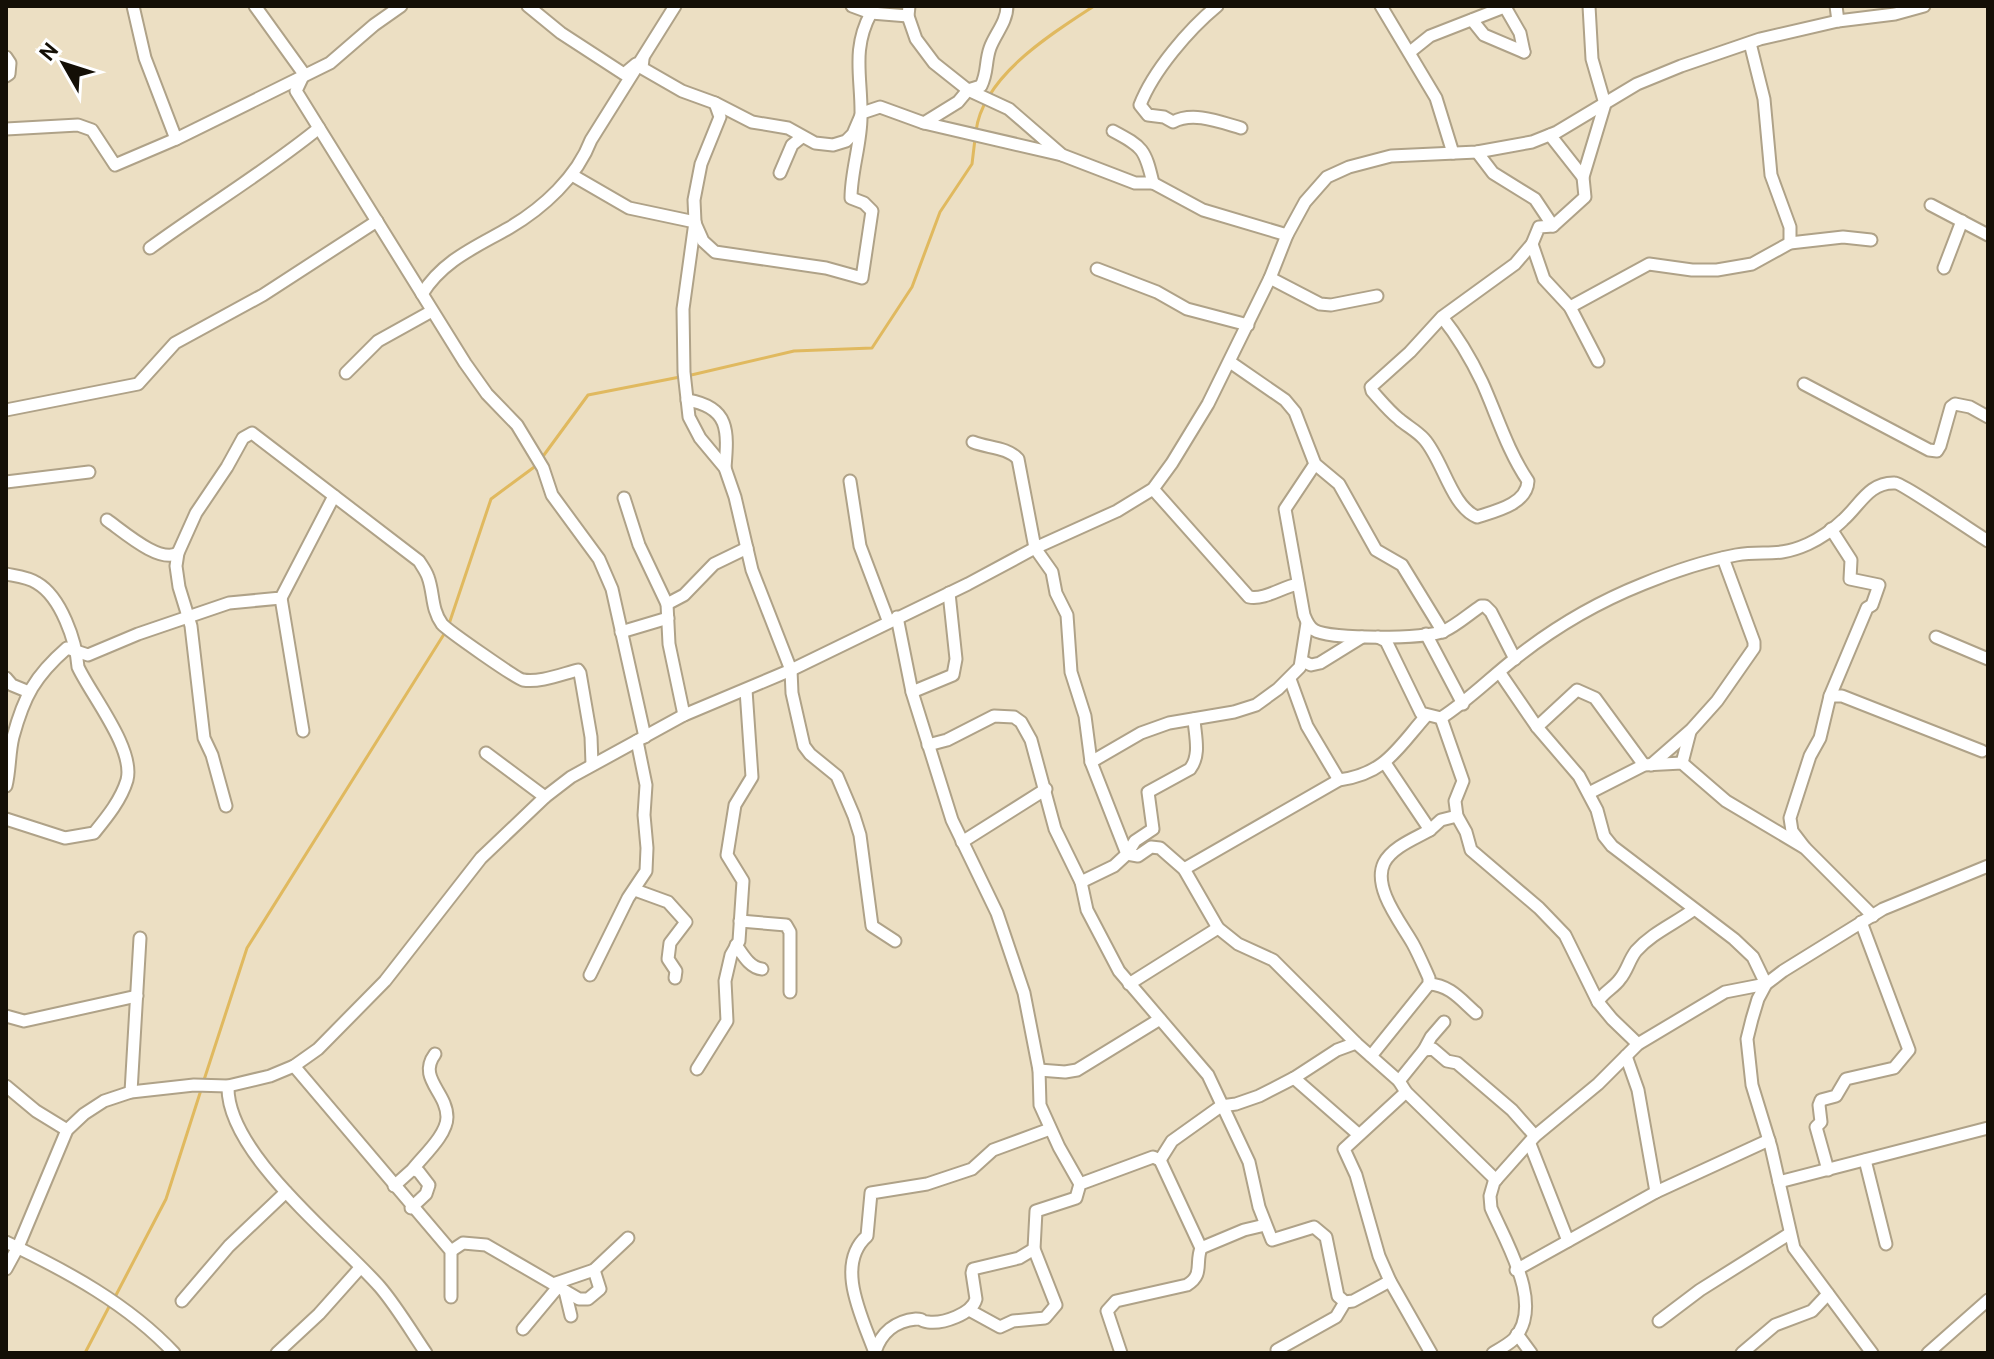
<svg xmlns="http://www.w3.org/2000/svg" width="1994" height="1359" font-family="Cabin,sans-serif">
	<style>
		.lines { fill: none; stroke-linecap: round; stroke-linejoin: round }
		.stream { stroke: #e0b95f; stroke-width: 3 }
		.minor-casing { stroke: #afa288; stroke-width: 15 }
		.minor { stroke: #fff; stroke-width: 11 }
	</style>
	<rect width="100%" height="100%" fill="#ecdfc3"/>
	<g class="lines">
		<g class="stream">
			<path d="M976,131C983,76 1051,34 1094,6"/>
			<polyline points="687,376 794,351 872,348 912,287 940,212 972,164 975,139"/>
			<polyline points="541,459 588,395 680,377"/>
			<polyline points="449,624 491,499 537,465"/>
			<polyline points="203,1083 247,948 446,631"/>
			<polyline points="115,1297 166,1199 201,1090"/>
			<polyline points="85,1353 111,1303"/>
		</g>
		<defs>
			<g id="minor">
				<polyline points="133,6 145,58 176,139"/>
				<polyline points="255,6 304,74 296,91 465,363 487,394 517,425 543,468 552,495 599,559 612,589 645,737"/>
				<polyline points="528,6 561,33 624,74 636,64"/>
				<polyline points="852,6 871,13 908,16"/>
				<polyline points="909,6 908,16 916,39 934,63 968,90 1009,109 1062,155 1135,183 1153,183 1203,210 1287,235"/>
				<path d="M1217,6C1189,29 1153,71 1140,105L1148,115L1164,117L1173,122C1193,111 1220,122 1241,128"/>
				<polyline points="1381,6 1436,98 1453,153"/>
				<polyline points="1836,6 1838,21"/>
				<polyline points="1505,7 1520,33 1524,52"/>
				<polyline points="1472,20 1484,35 1524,52"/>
				<polyline points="1750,43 1764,99 1771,175 1790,227 1790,243"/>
				<polyline points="1410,52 1430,36 1507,6"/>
				<polyline points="6,57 10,63 9,74 6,76"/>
				<polyline points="643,59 642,68 682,91 715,103 752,122 788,128 815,143 833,145 846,141 853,134 862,113 880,107 924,123 1062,155"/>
				<polyline points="715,103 720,117 701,164 694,200 695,222 683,309 684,372 689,417 700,438 725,468 735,497 752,570 791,670 792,693 804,746 810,754 837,776 854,816 860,835 872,926 895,941"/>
				<path d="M924,123L958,102L968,90L981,86C988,72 985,62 990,48C995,34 1007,22 1007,6"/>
				<polyline points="6,129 78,125 92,130 115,165 176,139 330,63 374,25 401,6"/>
				<path d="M1113,131C1143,147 1145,149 1153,183"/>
				<polyline points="1550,135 1583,177"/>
				<polyline points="1477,152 1493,173 1535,199 1553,226"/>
				<polyline points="780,173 792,145 802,137"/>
				<polyline points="572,175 629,208 695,222"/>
				<polyline points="1931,205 1988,235"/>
				<path d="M695,223L703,241L715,252L826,268L862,278L872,211L864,203L851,198C851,171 861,144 861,117C862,78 851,50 871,13"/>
				<polyline points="1532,244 1544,279 1570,307 1598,361"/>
				<path d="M150,248C206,207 265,172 319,128"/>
				<polyline points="1944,268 1962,221"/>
				<polyline points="1097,269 1157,292 1187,309 1248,325"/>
				<polyline points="1270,278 1320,304 1331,305 1377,296"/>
				<path d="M422,294C443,260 476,247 509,228C543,208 577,177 591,140L675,6"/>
				<polyline points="1570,307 1649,264 1692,270 1717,270 1752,264 1790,243 1843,237 1871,240"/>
				<path d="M1442,317C1458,337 1471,359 1482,382C1497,415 1507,450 1528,481C1527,504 1496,511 1477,517C1451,506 1443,460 1424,439C1417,431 1407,426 1399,419C1389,411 1381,401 1372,391L1371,387L1410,352L1442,317L1515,264L1532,244L1539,227L1553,226L1585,197L1583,177L1605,104L1592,59L1589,6"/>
				<polyline points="1230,362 1285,400 1295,412 1315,464 1339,484 1376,550 1402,565 1443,632"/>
				<polyline points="346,373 378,341 432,311"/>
				<polyline points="1804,384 1929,450 1937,451 1940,446 1951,407 1955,404 1970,407 1988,417"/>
				<path d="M687,400C730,407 728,431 725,468"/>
				<polyline points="6,410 138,384 175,343 263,295 377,221"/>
				<path d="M973,442C988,448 1007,447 1018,459L1035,548L1052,572L1056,593L1067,615L1071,672L1085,716L1091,762L1127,854"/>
				<path d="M1315,464L1285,509L1304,615C1306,620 1309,627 1314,630C1329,640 1428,639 1444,631C1457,625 1469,614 1481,606H1485L1491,612L1515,659"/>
				<polyline points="850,481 860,546 888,620"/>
				<polyline points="6,482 89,472"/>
				<path d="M1153,489L1249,597C1265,600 1282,587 1298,584"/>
				<polyline points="624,498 639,545 667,604 669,644 684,715"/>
				<path d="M107,520C124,532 160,564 178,553"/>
				<path d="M6,574C16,576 28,577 37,583C61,597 76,641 78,667C91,695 135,749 127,780C121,800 107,817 94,833L65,838L6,819"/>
				<polyline points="281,598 303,731"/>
				<polyline points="667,604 684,595 714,564 747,548"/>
				<polyline points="897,617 912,692 952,820 997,913 1024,993 1039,1070 1040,1105 1059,1147 1080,1184"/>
				<polyline points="621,632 668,618"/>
				<polyline points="1426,634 1463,704"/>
				<path d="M1378,637L1386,641L1421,713L1441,718C1469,700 1491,677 1517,657C1555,627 1598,602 1643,584C1672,572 1705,561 1736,555C1765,550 1777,558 1808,544C1819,539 1834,529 1843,520C1860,505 1869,482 1895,483C1902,483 1975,533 1988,541"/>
				<polyline points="1936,637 1988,659"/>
				<polyline points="1302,661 1311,665 1320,663 1362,637"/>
				<polyline points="6,678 12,685 29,692"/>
				<polyline points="1290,679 1307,726 1339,780"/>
				<polyline points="912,692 953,675 956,659 949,593"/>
				<polyline points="1830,696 1842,696 1982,751"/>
				<polyline points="1441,718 1463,781 1455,801 1457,816 1466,832 1471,850 1539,908 1565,935 1598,1002 1612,1019 1638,1044"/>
				<polyline points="1537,727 1577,690 1595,698 1644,765"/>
				<polyline points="928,745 947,740 994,716 1014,717 1021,722 1031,740 1055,829 1081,882 1087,910 1119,971 1208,1075 1249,1162 1259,1207 1272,1240 1314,1227 1326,1237 1338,1296 1345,1302 1353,1301 1390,1281"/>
				<polyline points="486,753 545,797"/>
				<polyline points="1091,762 1141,733 1169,723 1234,712 1256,705 1278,689 1300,667 1307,623"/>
				<polyline points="1385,763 1430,830 1441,820 1457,816"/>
				<polyline points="1682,763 1690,732"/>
				<polyline points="1651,765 1691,730 1717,701 1754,648 1754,642 1723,558"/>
				<path d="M6,786C10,770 9,753 13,737C24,696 35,676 67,648L88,655L138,634L229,603L281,598L334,496"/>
				<polyline points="1589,793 1644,765 1682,763 1726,801 1805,848 1873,916"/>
				<path d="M226,806L212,755L204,738L191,626L179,587L176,566L178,553L196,513L227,467L243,438L252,433L419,561C422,566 426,571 428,577C434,593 431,609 442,624C447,630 517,679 523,680C539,683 562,674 578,670L580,673L591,737L592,764"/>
				<polyline points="962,842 1046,789"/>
				<polyline points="1805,848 1792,831 1790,818 1810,756 1820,738 1830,696 1867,608 1872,605 1879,585 1850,579 1851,560 1831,529"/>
				<polyline points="1127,854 1138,856 1151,847 1160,848 1184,869 1218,928 1238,944 1273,960 1356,1043 1399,1081 1406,1092 1496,1180"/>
				<path d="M1184,869L1339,780C1385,774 1397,749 1426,716"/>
				<path d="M1081,882L1114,866L1127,854L1135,841L1153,829L1148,792L1190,769C1201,755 1195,736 1194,719"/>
				<polyline points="635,890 668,902 686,922 670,943 668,959 676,971 675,978"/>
				<polyline points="740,921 786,925 790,932 790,992"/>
				<path d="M736,945C743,955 750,968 762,969"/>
				<polyline points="590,975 628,898 646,871 647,848 644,815 646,785 637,741"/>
				<polyline points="1129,984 1218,928"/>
				<path d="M1429,984C1450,985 1461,1000 1476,1013"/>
				<path d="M1598,1002C1603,992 1614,988 1620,979C1627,971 1629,960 1636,951C1652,933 1674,924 1693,910"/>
				<polyline points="6,1016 24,1021 137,996"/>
				<polyline points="1424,1050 1433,1049 1447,1061 1457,1063 1512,1110 1535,1136"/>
				<path d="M1371,1056L1429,984V978C1424,967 1419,955 1413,944C1402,924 1372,888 1384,863C1392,847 1416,838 1430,830"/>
				<polyline points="1626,1056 1638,1090 1656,1192"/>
				<polyline points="294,1066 451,1251 451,1297"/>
				<polyline points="697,1069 727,1021 725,981 731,955 739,941 743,881 727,855 735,805 752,777 746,690"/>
				<polyline points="1039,1070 1065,1072 1077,1070 1160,1019"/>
				<polyline points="1294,1078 1358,1134"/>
				<polyline points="1399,1081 1424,1050 1431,1037 1444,1022"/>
				<polyline points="6,1086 36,1111 67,1130"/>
				<path d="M228,1086C226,1153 338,1239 380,1287C397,1307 411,1331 426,1353"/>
				<polyline points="131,1092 140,938"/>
				<polyline points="1406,1092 1344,1149 1356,1175 1379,1256 1390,1281 1431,1353"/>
				<polyline points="1530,1144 1568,1241"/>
				<polyline points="1160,1160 1172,1141 1221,1106 1236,1104 1259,1096 1294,1078 1337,1050 1356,1043"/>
				<polyline points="1865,1160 1886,1244"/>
				<path d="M413,1169C423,1156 447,1135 447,1117C447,1092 417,1078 435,1054"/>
				<polyline points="1828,1170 1816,1127 1821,1122 1819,1105 1821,1100 1836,1096 1846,1079 1894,1068 1909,1050 1861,922"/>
				<polyline points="1779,1182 1988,1128"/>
				<polyline points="394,1186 413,1169 419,1172 429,1185 426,1194 411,1208"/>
				<path d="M6,1242C67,1271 128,1304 174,1353"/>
				<polyline points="1201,1248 1244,1230 1265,1225"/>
				<polyline points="451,1251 463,1243 486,1245 579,1299 588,1299 600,1289 594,1270"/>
				<polyline points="6,1269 18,1247 67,1130 84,1114 104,1101 131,1092 194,1085 228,1086 270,1076 294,1066 318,1049 385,981 481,858 545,797 571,777 684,715 791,670 968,584 1035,548 1117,511 1153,489 1172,463 1208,404 1270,278 1287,235 1305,202 1327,177 1349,167 1391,156 1477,152 1532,142 1557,132 1637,84 1681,66 1760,39 1838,21 1895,14 1924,6"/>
				<polyline points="1516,1270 1656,1192 1769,1140"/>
				<polyline points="553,1284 594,1270 628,1238"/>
				<polyline points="565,1291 571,1316"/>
				<polyline points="182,1301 229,1246 286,1192"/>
				<polyline points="969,1310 1000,1327 1013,1321 1045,1318 1056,1305 1034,1249 1036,1211 1076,1198 1080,1184 1153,1157 1160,1160"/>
				<polyline points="1659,1321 1700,1290 1789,1234"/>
				<polyline points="523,1329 558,1287"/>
				<polyline points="1517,1334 1531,1353"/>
				<path d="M875,1352C881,1333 895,1321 916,1319C926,1319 918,1321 928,1322C943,1324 972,1314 976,1299L972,1273L973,1269L1019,1258L1034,1249"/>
				<polyline points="277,1353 319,1314 360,1268"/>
				<path d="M875,1353C863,1319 834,1265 867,1236L871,1193L927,1184L972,1169L993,1150L1050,1129"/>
				<path d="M1121,1353L1107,1311L1116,1301L1187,1285C1204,1275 1195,1263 1201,1248L1160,1160"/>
				<polyline points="1278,1353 1277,1350 1336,1317 1345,1302"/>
				<path d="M1493,1353C1500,1349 1509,1344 1514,1339C1545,1305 1506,1243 1491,1208L1490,1196L1494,1182L1535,1136L1598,1084L1638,1044L1725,992L1766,984L1753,957L1734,939L1612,846L1604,836L1597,810L1579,776L1537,727L1500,673"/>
				<polyline points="1742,1353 1775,1325 1812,1311 1828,1294"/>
				<polyline points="1872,1353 1794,1248 1771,1147 1752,1085 1747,1039 1752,1019 1758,999 1766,984 1783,971 1883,909 1988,866"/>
				<polyline points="1928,1353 1988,1300"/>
			</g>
		</defs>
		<use href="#minor" class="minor-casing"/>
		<use href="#minor" class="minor"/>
	</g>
	<rect width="1994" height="1359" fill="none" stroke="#140f06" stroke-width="16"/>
	<g transform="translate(64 64) rotate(309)" stroke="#ffffff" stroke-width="6" paint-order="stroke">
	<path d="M0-6L14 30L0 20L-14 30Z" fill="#140f06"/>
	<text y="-12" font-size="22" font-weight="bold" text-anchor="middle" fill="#140f06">N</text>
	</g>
</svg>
